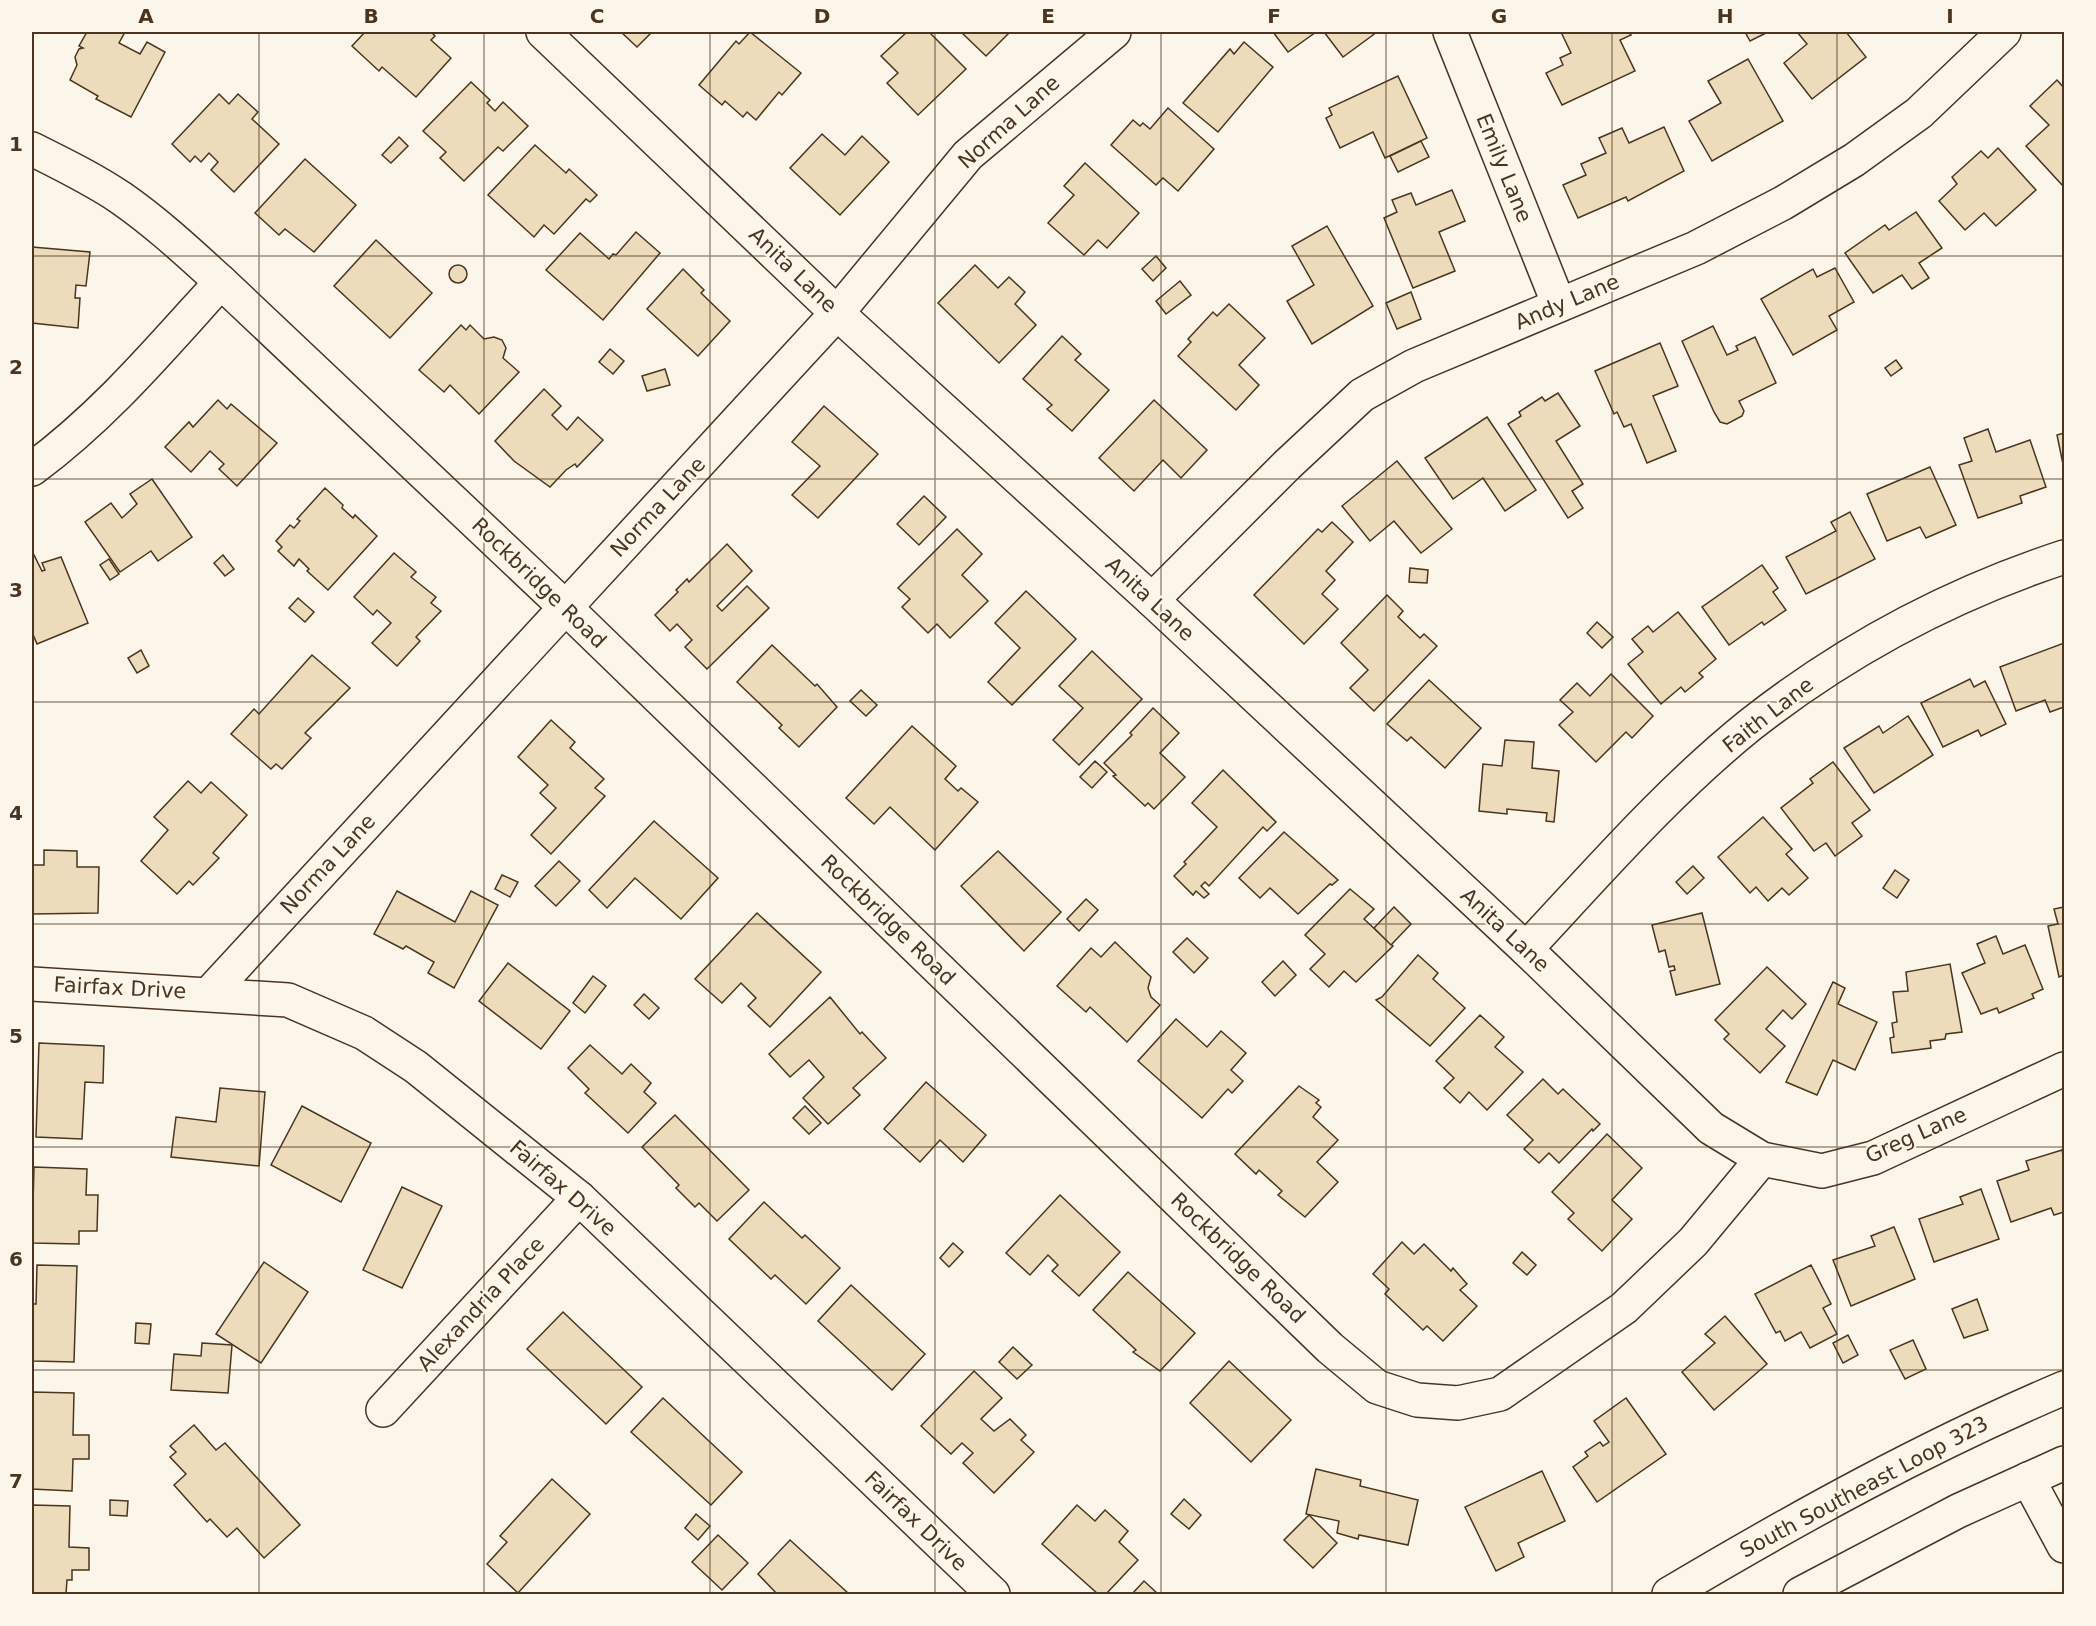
<svg xmlns="http://www.w3.org/2000/svg" width="2096" height="1626" font-family="'DejaVu Sans',sans-serif">
	<style>
		.building { fill: #ecdcbc; stroke: #4a3520; stroke-width: 1.5 }
		.lines { fill: none; stroke-linecap: round; stroke-linejoin: round }
		.minor-casing { stroke: #4a3520; stroke-width: 36 }
		.highway-casing { stroke: #4a3520; stroke-width: 36 }
		.minor { stroke: #fbf6e9; stroke-width: 33 }
		.highway { stroke: #fbf6e9; stroke-width: 33 }
		.grid { fill: none; stroke: #4a3520; stroke-width: 1.5; stroke-opacity: 0.55 }
		.labels { text-anchor: middle; stroke-width: 4.5; stroke-linejoin: round; paint-order: stroke }
		.street-label { font-size: 21px; fill: #4a3520; stroke: #fbf6e9 }
		.neatline { fill: none; stroke: #4a3520; stroke-width: 2 }
		.grid-label { font-size: 20px; text-anchor: middle; font-weight: bold; fill: #4a3520 }
	</style>
	<rect width="100%" height="100%" fill="#fbf6e9"/>
	<g class="building">
		<polygon points="87,32 125,32 119,43 140,54 147,42 165,52 131,117 96,99 98,96 70,80 77,65 75,57 79,49 83,48 79,46"/>
		<polygon points="365,32 431,32 435,36 431,40 451,58 416,97 382,67 379,71 352,46"/>
		<polygon points="621,32 652,32 637,47"/>
		<polygon points="750,32 801,73 782,95 779,92 756,120 747,112 743,117 725,101 722,105 699,85 736,41 739,44"/>
		<polygon points="907,32 929,32 966,69 918,115 887,83 898,73 881,56"/>
		<polygon points="961,32 1010,32 986,56"/>
		<polygon points="1273,32 1316,32 1288,52"/>
		<polygon points="1324,32 1377,32 1343,57"/>
		<polygon points="1561,32 1629,32 1631,35 1620,40 1635,71 1562,105 1546,73 1563,65 1560,58 1571,53"/>
		<polygon points="1745,32 1768,32 1750,41"/>
		<polygon points="1797,32 1846,32 1866,57 1812,99 1784,63 1807,44"/>
		<polygon points="1244,42 1273,67 1218,132 1183,103 1230,49 1234,54"/>
		<polygon points="1748,59 1783,121 1712,161 1689,121 1721,103 1708,81"/>
		<polygon points="1398,76 1427,138 1385,158 1373,132 1340,148 1326,118 1332,115 1329,108"/>
		<polygon points="2057,80 2064,88 2064,187 2026,146 2049,125 2030,106"/>
		<polygon points="471,82 490,100 487,103 495,111 503,102 528,126 503,151 498,147 464,181 440,158 446,152 423,131"/>
		<polygon points="219,94 229,104 238,94 258,112 252,119 279,144 234,192 211,170 218,162 209,153 201,162 195,156 190,162 172,144"/>
		<polygon points="1168,108 1214,149 1178,191 1163,178 1156,185 1111,145 1133,120 1140,126 1143,123 1150,129"/>
		<polygon points="1664,127 1684,171 1628,201 1626,197 1578,218 1563,185 1586,175 1581,164 1606,153 1599,138 1622,128 1629,143"/>
		<polygon points="822,134 845,155 862,136 889,162 840,215 790,168"/>
		<polygon points="399,137 408,146 391,163 382,155"/>
		<polygon points="1421,141 1429,157 1398,172 1390,156"/>
		<polygon points="535,145 566,173 569,169 597,195 590,202 586,199 554,234 544,225 534,237 488,195"/>
		<polygon points="1998,148 2036,190 1996,226 1984,213 1965,230 1939,201 1957,184 1952,177 1981,151 1988,158"/>
		<polygon points="305,159 356,205 314,252 285,229 279,235 255,213"/>
		<polygon points="1085,163 1139,213 1107,248 1098,240 1084,255 1048,223 1074,195 1064,186"/>
		<polygon points="1452,190 1465,221 1439,232 1455,271 1413,288 1384,218 1397,212 1392,200 1411,193 1416,205"/>
		<polygon points="1916,212 1942,248 1919,263 1929,278 1912,289 1902,275 1873,293 1845,253 1885,225 1889,230"/>
		<polygon points="1327,226 1373,306 1312,344 1287,301 1314,285 1292,246"/>
		<polygon points="636,232 660,253 603,320 546,270 580,233 609,259 613,254 616,255"/>
		<polygon points="376,240 432,293 390,338 334,286"/>
		<polygon points="32,247 90,252 86,286 76,285 75,298 80,298 78,328 32,323"/>
		<polygon points="1156,256 1166,268 1153,281 1142,269"/>
		<circle cx="458" cy="274" r="9"/>
		<polygon points="975,265 998,288 1009,277 1025,292 1015,304 1036,325 999,363 938,303"/>
		<polygon points="1835,268 1854,302 1829,316 1837,330 1793,355 1761,299 1813,269 1817,277"/>
		<polygon points="683,269 704,290 701,293 730,321 698,356 647,309"/>
		<polygon points="1180,281 1191,295 1166,314 1156,301"/>
		<polygon points="1411,292 1421,319 1397,329 1386,303"/>
		<polygon points="1229,304 1265,338 1239,365 1259,385 1236,410 1178,356 1191,342 1188,339 1213,312 1217,316"/>
		<polygon points="461,325 466,330 470,325 484,339 494,337 502,340 506,348 503,358 519,372 479,414 450,385 444,392 419,370"/>
		<polygon points="1713,326 1727,355 1738,350 1736,346 1755,337 1776,383 1739,401 1744,411 1742,416 1727,424 1720,422 1714,412 1682,341"/>
		<polygon points="1062,336 1081,354 1075,360 1109,390 1072,431 1047,409 1052,405 1023,379"/>
		<polygon points="1660,343 1678,386 1653,396 1676,451 1647,463 1631,424 1624,427 1617,412 1614,414 1595,371"/>
		<polygon points="610,349 624,361 613,374 599,362"/>
		<polygon points="1896,360 1902,368 1891,376 1885,368"/>
		<polygon points="665,369 670,385 647,391 642,376"/>
		<polygon points="544,389 561,406 552,415 567,430 578,417 603,440 577,467 575,464 566,470 550,487 514,461 495,441"/>
		<polygon points="1558,393 1580,426 1556,441 1583,484 1572,491 1583,508 1568,518 1508,424 1521,416 1519,412 1542,397 1545,401"/>
		<polygon points="218,400 227,409 231,404 277,443 237,486 219,469 224,464 210,451 191,472 165,447 189,422 193,427"/>
		<polygon points="1154,400 1207,450 1181,478 1163,460 1134,491 1099,458"/>
		<polygon points="824,406 878,454 818,518 792,495 820,466 792,442"/>
		<polygon points="1487,417 1536,490 1505,511 1483,478 1453,499 1425,458"/>
		<polygon points="1988,429 1996,452 2030,440 2046,487 2020,496 2022,503 1978,518 1959,465 1972,461 1964,438"/>
		<polygon points="2064,433 2064,469 2057,435"/>
		<polygon points="1397,461 1452,529 1421,553 1394,521 1370,541 1342,506"/>
		<polygon points="1930,467 1956,525 1926,538 1920,527 1887,541 1867,494"/>
		<polygon points="152,479 192,537 158,561 151,551 120,572 85,522 111,503 122,518 137,504 130,494"/>
		<polygon points="325,488 343,505 342,508 353,518 355,515 377,536 328,590 307,571 309,569 299,559 294,566 278,551 282,547 276,541 290,525 294,528 300,521 297,519"/>
		<polygon points="924,496 946,517 919,545 897,524"/>
		<polygon points="1850,512 1875,559 1806,594 1786,557 1836,531 1831,522"/>
		<polygon points="1332,522 1353,542 1326,571 1335,580 1322,594 1338,609 1304,644 1254,595 1318,529 1322,532"/>
		<polygon points="957,529 982,554 962,575 988,601 950,638 937,624 928,633 902,607 910,599 898,588"/>
		<polygon points="727,544 752,571 717,606 722,611 747,586 769,608 707,669 685,647 692,640 677,624 670,631 655,615 678,592 676,590 687,579 689,582"/>
		<polygon points="32,553 33,553 42,571 45,570 42,563 61,557 88,623 37,644 32,632"/>
		<polygon points="394,553 416,572 411,577 436,597 431,603 441,611 416,637 420,641 397,666 372,643 391,623 377,610 373,615 354,597"/>
		<polygon points="223,555 234,569 225,576 214,563"/>
		<polygon points="109,559 119,574 110,580 100,565"/>
		<polygon points="1762,565 1778,588 1773,592 1786,610 1764,625 1762,622 1729,645 1702,607"/>
		<polygon points="1410,568 1428,570 1427,583 1409,582"/>
		<polygon points="1026,591 1076,639 1012,705 988,682 1020,648 995,623"/>
		<polygon points="1387,595 1403,611 1398,617 1420,638 1424,634 1437,646 1374,711 1350,688 1368,670 1341,643"/>
		<polygon points="298,598 314,612 305,622 289,608"/>
		<polygon points="1678,612 1716,659 1699,673 1703,677 1685,692 1681,687 1661,704 1628,664 1643,652 1632,639 1648,626 1653,632"/>
		<polygon points="1597,622 1613,637 1602,648 1587,633"/>
		<polygon points="2064,643 2064,707 2050,712 2045,700 2016,711 2000,667"/>
		<polygon points="772,645 815,686 817,684 837,707 799,747 779,728 782,725 737,682"/>
		<polygon points="141,650 149,666 137,673 128,658"/>
		<polygon points="1092,651 1142,699 1079,765 1053,740 1083,708 1059,686"/>
		<polygon points="312,655 350,688 305,733 311,738 282,769 276,764 271,769 231,734 254,709 259,714"/>
		<polygon points="1611,674 1653,716 1632,738 1626,732 1596,762 1559,725 1573,712 1560,700 1577,683 1590,696"/>
		<polygon points="1970,679 1974,687 1985,681 2006,724 1981,736 1978,730 1943,747 1921,703"/>
		<polygon points="1429,680 1481,728 1445,768 1411,737 1407,741 1387,724"/>
		<polygon points="861,690 877,705 866,716 850,701"/>
		<polygon points="1153,708 1179,733 1160,753 1185,777 1154,809 1148,803 1145,806 1113,776 1116,775 1104,763 1132,735 1130,733"/>
		<polygon points="1908,716 1933,755 1874,793 1844,748 1879,726 1883,733"/>
		<polygon points="551,720 575,742 570,748 604,779 595,788 605,796 551,854 531,835 556,808 540,793 548,785 518,757"/>
		<polygon points="912,726 956,766 945,779 958,791 961,788 978,802 935,850 890,807 874,824 846,798"/>
		<polygon points="1505,740 1534,742 1532,768 1559,771 1554,822 1546,821 1547,813 1507,809 1507,814 1479,811 1483,764 1502,766"/>
		<polygon points="1095,761 1107,772 1092,788 1080,777"/>
		<polygon points="1833,762 1870,810 1852,823 1862,836 1835,856 1826,843 1814,851 1781,808 1813,783 1810,779"/>
		<polygon points="1223,770 1276,822 1267,831 1263,827 1209,886 1205,882 1201,886 1209,894 1204,898 1196,891 1193,895 1174,876 1186,864 1184,862 1217,827 1192,803"/>
		<polygon points="188,781 201,793 211,782 247,815 213,853 219,858 193,885 189,881 177,894 141,861 168,830 154,817"/>
		<polygon points="1763,817 1792,849 1786,854 1808,878 1789,895 1782,888 1768,901 1756,887 1750,893 1718,857"/>
		<polygon points="654,821 718,878 681,919 635,878 607,908 589,890"/>
		<polygon points="1284,832 1338,880 1332,885 1330,884 1298,914 1270,888 1260,898 1239,878"/>
		<polygon points="44,850 77,851 77,867 99,867 98,913 32,914 32,865 44,865"/>
		<polygon points="998,851 1061,912 1024,951 961,886"/>
		<polygon points="559,861 580,881 556,906 535,886"/>
		<polygon points="1693,866 1704,878 1687,894 1676,882"/>
		<polygon points="1895,870 1909,880 1897,898 1883,888"/>
		<polygon points="502,875 518,882 510,897 495,889"/>
		<polygon points="1350,889 1374,909 1364,919 1393,946 1356,982 1344,971 1329,987 1310,969 1325,954 1305,935"/>
		<polygon points="397,891 455,922 471,891 498,905 454,988 428,973 434,962 406,946 403,949 374,934"/>
		<polygon points="1086,899 1098,910 1079,931 1067,919"/>
		<polygon points="1394,907 1411,924 1391,945 1374,928"/>
		<polygon points="2064,907 2064,975 2059,977 2048,926 2058,924 2054,909"/>
		<polygon points="757,913 821,972 770,1027 748,1006 756,998 741,983 722,1003 695,979"/>
		<polygon points="1702,913 1720,984 1676,995 1670,971 1675,970 1674,966 1669,967 1665,950 1659,952 1652,925"/>
		<polygon points="1996,936 2003,954 2025,945 2043,989 2032,994 2034,998 1999,1013 1997,1008 1981,1014 1962,973 1985,963 1977,944"/>
		<polygon points="1187,938 1208,958 1194,973 1173,952"/>
		<polygon points="1115,942 1151,977 1148,988 1151,997 1160,1005 1127,1042 1090,1007 1086,1012 1057,986 1091,948 1101,957"/>
		<polygon points="1418,955 1438,973 1433,979 1465,1008 1430,1046 1376,1000 1382,997"/>
		<polygon points="1283,961 1296,975 1275,996 1262,982"/>
		<polygon points="508,963 570,1011 541,1049 479,1001"/>
		<polygon points="1950,964 1962,1032 1946,1034 1945,1039 1930,1041 1931,1048 1892,1053 1890,1038 1894,1037 1892,1023 1897,1022 1893,992 1908,991 1906,972"/>
		<polygon points="1767,967 1806,1004 1792,1019 1783,1010 1766,1029 1785,1046 1760,1073 1724,1039 1729,1034 1715,1020"/>
		<polygon points="593,976 606,986 585,1013 573,1003"/>
		<polygon points="1833,982 1845,988 1838,1004 1877,1022 1855,1070 1833,1060 1817,1095 1786,1082"/>
		<polygon points="644,994 659,1008 649,1019 634,1005"/>
		<polygon points="830,997 860,1034 862,1032 886,1058 853,1088 860,1095 828,1124 803,1098 824,1077 809,1060 790,1077 769,1054"/>
		<polygon points="1480,1015 1504,1037 1495,1047 1523,1072 1487,1110 1469,1092 1460,1103 1444,1088 1454,1078 1436,1061"/>
		<polygon points="1176,1019 1207,1047 1221,1031 1246,1053 1231,1070 1243,1081 1232,1093 1228,1089 1202,1118 1138,1061"/>
		<polygon points="39,1043 104,1046 103,1083 85,1082 82,1139 36,1137"/>
		<polygon points="590,1045 622,1074 631,1064 651,1083 644,1092 656,1103 628,1133 585,1093 589,1089 568,1068"/>
		<polygon points="1543,1079 1558,1094 1563,1089 1600,1124 1593,1131 1592,1129 1559,1163 1549,1153 1539,1163 1524,1149 1533,1140 1507,1115"/>
		<polygon points="926,1082 986,1135 963,1162 940,1140 920,1162 884,1129"/>
		<polygon points="1299,1086 1319,1100 1316,1103 1321,1107 1313,1117 1338,1140 1317,1162 1338,1182 1305,1217 1278,1195 1282,1191 1259,1170 1256,1174 1235,1154"/>
		<polygon points="220,1088 265,1092 259,1166 171,1157 176,1117 216,1122"/>
		<polygon points="302,1106 371,1143 341,1202 271,1165"/>
		<polygon points="805,1106 821,1123 809,1134 793,1118"/>
		<polygon points="675,1115 749,1190 717,1221 699,1203 695,1207 676,1188 679,1185 642,1147"/>
		<polygon points="1607,1134 1642,1168 1612,1200 1632,1219 1602,1251 1568,1219 1574,1213 1552,1192"/>
		<polygon points="2062,1150 2064,1158 2064,1212 2054,1215 2051,1208 2011,1222 1997,1181 2029,1170 2026,1161"/>
		<polygon points="34,1167 87,1169 86,1195 98,1195 97,1231 79,1231 79,1244 32,1243"/>
		<polygon points="402,1187 442,1206 402,1288 363,1270"/>
		<polygon points="1981,1189 1999,1239 1934,1262 1919,1219 1963,1204 1960,1197"/>
		<polygon points="1060,1195 1120,1252 1079,1296 1052,1271 1058,1265 1048,1255 1030,1275 1006,1253"/>
		<polygon points="764,1202 802,1238 805,1235 840,1268 806,1304 775,1275 771,1279 729,1239"/>
		<polygon points="1894,1227 1915,1279 1851,1306 1833,1260 1875,1246 1871,1236"/>
		<polygon points="1402,1242 1414,1254 1424,1244 1451,1271 1453,1268 1467,1284 1460,1290 1477,1306 1443,1341 1427,1326 1423,1330 1385,1294 1389,1289 1373,1274"/>
		<polygon points="953,1243 963,1252 949,1267 940,1258"/>
		<polygon points="1522,1252 1536,1265 1527,1275 1513,1263"/>
		<polygon points="264,1262 308,1292 261,1363 216,1334"/>
		<polygon points="37,1265 77,1266 74,1362 33,1361 32,1304 36,1304"/>
		<polygon points="1811,1265 1831,1304 1823,1308 1837,1334 1810,1348 1801,1332 1785,1341 1780,1331 1776,1333 1755,1294"/>
		<polygon points="1128,1272 1195,1333 1160,1371 1133,1352 1136,1350 1093,1310"/>
		<polygon points="851,1285 925,1354 892,1390 818,1321"/>
		<polygon points="1977,1299 1988,1330 1964,1338 1952,1309"/>
		<polygon points="563,1312 642,1387 606,1424 527,1349"/>
		<polygon points="1725,1316 1767,1364 1714,1410 1682,1372 1715,1343 1705,1334"/>
		<polygon points="136,1323 151,1324 149,1344 135,1343"/>
		<polygon points="1848,1335 1858,1355 1843,1363 1833,1343"/>
		<polygon points="1913,1340 1926,1369 1905,1379 1890,1350"/>
		<polygon points="202,1343 232,1345 228,1393 171,1390 174,1354 201,1356"/>
		<polygon points="1013,1347 1032,1365 1017,1379 999,1362"/>
		<polygon points="1229,1361 1291,1420 1251,1462 1190,1403"/>
		<polygon points="974,1371 1002,1398 981,1419 994,1431 1010,1419 1026,1435 1021,1440 1034,1452 994,1493 963,1463 973,1453 962,1443 951,1454 921,1426"/>
		<polygon points="32,1392 74,1393 73,1435 89,1435 89,1459 73,1459 72,1491 32,1489"/>
		<polygon points="663,1398 742,1472 711,1505 631,1432"/>
		<polygon points="1626,1398 1666,1454 1597,1502 1573,1467 1588,1456 1585,1452 1600,1442 1603,1446 1609,1442 1594,1421"/>
		<polygon points="194,1425 216,1450 225,1443 300,1525 264,1558 237,1528 227,1537 210,1519 207,1522 174,1485 186,1474 170,1457 176,1452 170,1446"/>
		<polygon points="1316,1469 1361,1480 1360,1486 1418,1500 1408,1545 1359,1535 1358,1539 1337,1533 1339,1521 1306,1514"/>
		<polygon points="1542,1471 1565,1521 1518,1543 1524,1557 1496,1571 1465,1507"/>
		<polygon points="552,1479 590,1514 518,1593 487,1564 507,1542 500,1536"/>
		<polygon points="1184,1499 1201,1515 1189,1529 1171,1514"/>
		<polygon points="110,1500 128,1501 127,1516 110,1515"/>
		<polygon points="32,1505 70,1506 69,1547 89,1548 89,1570 72,1570 72,1580 67,1580 66,1594 32,1594"/>
		<polygon points="1077,1505 1095,1521 1105,1510 1128,1531 1119,1542 1138,1560 1106,1594 1098,1594 1042,1544"/>
		<polygon points="696,1514 710,1526 698,1540 685,1528"/>
		<polygon points="1309,1515 1337,1543 1313,1568 1284,1540"/>
		<polygon points="718,1535 748,1563 722,1590 692,1562"/>
		<polygon points="790,1540 849,1594 777,1594 758,1574"/>
		<polygon points="1144,1581 1158,1594 1132,1594"/>
	</g>
	<g class="lines">
		<defs>
			<g id="minor">
				<polyline points="543,32 837,313 1152,600 1526,949 1711,1128 1762,1159 1822,1171 1873,1158 2064,1069"/>
				<polyline points="1450,32 1559,305"/>
				<path d="M32,149C62,164 93,179 121,198C157,223 189,253 221,282L565,607L1330,1348L1377,1387L1417,1400L1458,1403L1500,1394L1624,1308L1693,1242L1762,1159"/>
				<path d="M32,469C105,415 160,349 221,282"/>
				<polyline points="1152,600 1287,465 1362,395 1414,366 1696,248 1783,203 1854,160 1919,113 2004,32"/>
				<path d="M1526,949C1598,872 1668,791 1750,725C1844,651 1951,594 2064,557"/>
				<polyline points="32,984 288,1000 364,1033 416,1067 579,1198 993,1594"/>
				<polyline points="210,993 837,313 968,155 1114,32"/>
				<polyline points="383,1410 579,1198"/>
				<polyline points="2028,1479 2064,1546"/>
			</g>
			<g id="highway">
				<path d="M1669,1594C1797,1518 1927,1446 2064,1388"/>
				<polyline points="1800,1594 1958,1511 2064,1463"/>
			</g>
		</defs>
		<use href="#minor" class="minor-casing"/>
		<use href="#highway" class="highway-casing"/>
		<use href="#minor" class="minor"/>
		<use href="#highway" class="highway"/>
	</g>
	<path class="grid" d="M259,32V1594M484,32V1594M710,32V1594M935,32V1594M1161,32V1594M1386,32V1594M1612,32V1594M1837,32V1594M32,256H2064M32,479H2064M32,702H2064M32,924H2064M32,1147H2064M32,1370H2064"/>
	<g class="labels">
		<g class="street-label">
			<text transform="translate(1009 122) rotate(-42)" y="7">Norma Lane</text>
			<text transform="translate(1504 168) rotate(68)" y="7">Emily Lane</text>
			<text transform="translate(793 270) rotate(44)" y="7">Anita Lane</text>
			<text transform="translate(1567 302) rotate(-23)" y="7">Andy Lane</text>
			<text transform="translate(658 507) rotate(-47)" y="7">Norma Lane</text>
			<text transform="translate(539 583) rotate(44)" y="7">Rockbridge Road</text>
			<text transform="translate(1150 599) rotate(43)" y="7">Anita Lane</text>
			<text transform="translate(1768 715) rotate(-38)" y="7">Faith Lane</text>
			<text transform="translate(328 864) rotate(-47)" y="7">Norma Lane</text>
			<text transform="translate(888 920) rotate(44)" y="7">Rockbridge Road</text>
			<text transform="translate(1505 930) rotate(43)" y="7">Anita Lane</text>
			<text transform="translate(120 988) rotate(3)" y="7">Fairfax Drive</text>
			<text transform="translate(1916 1135) rotate(-24)" y="7">Greg Lane</text>
			<text transform="translate(563 1188) rotate(41)" y="7">Fairfax Drive</text>
			<text transform="translate(1238 1258) rotate(44)" y="7">Rockbridge Road</text>
			<text transform="translate(481 1304) rotate(-47)" y="7">Alexandria Place</text>
			<text transform="translate(1864 1487) rotate(-28)" y="7">South Southeast Loop 323</text>
			<text transform="translate(916 1521) rotate(44)" y="7">Fairfax Drive</text>
		</g>
	</g>
	<rect width="2096" height="1626" fill="none" stroke="#fbf6e9" stroke-width="66"/>
	<rect x="33" y="33" width="2030" height="1560" class="neatline"/>
	<g class="grid-label">
		<text x="146" y="23">A</text>
		<text x="371" y="23">B</text>
		<text x="597" y="23">C</text>
		<text x="822" y="23">D</text>
		<text x="1048" y="23">E</text>
		<text x="1274" y="23">F</text>
		<text x="1499" y="23">G</text>
		<text x="1725" y="23">H</text>
		<text x="1950" y="23">I</text>
		<text x="16" y="151">1</text>
		<text x="16" y="374">2</text>
		<text x="16" y="597">3</text>
		<text x="16" y="820">4</text>
		<text x="16" y="1043">5</text>
		<text x="16" y="1266">6</text>
		<text x="16" y="1488">7</text>
	</g>
</svg>
